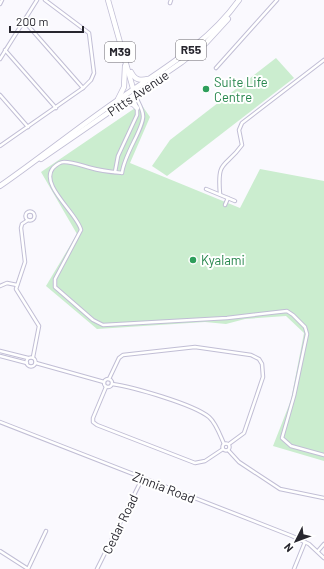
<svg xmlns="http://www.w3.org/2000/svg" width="324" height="569" font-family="Barlow,sans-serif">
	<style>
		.green { fill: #cbedcf }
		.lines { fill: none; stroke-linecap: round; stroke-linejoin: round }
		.minor-casing { stroke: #c1bed5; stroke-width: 4.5 }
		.primary-casing { stroke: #c1bed5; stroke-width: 6 }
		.minor { stroke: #fff; stroke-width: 2.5 }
		.primary { stroke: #fff; stroke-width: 4.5 }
		.leisure-dot { fill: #2e9e5b; stroke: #fff; stroke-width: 1.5 }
		.labels { text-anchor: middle; stroke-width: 4; stroke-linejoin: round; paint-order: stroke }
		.shield { fill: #fff; stroke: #68676d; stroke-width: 1 }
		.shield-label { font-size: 12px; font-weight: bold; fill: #27262e }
		.leisure-label { font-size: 13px; fill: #27864d; stroke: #fff; text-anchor: start }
		.street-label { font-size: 13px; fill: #27262e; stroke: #fff }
	</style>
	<rect width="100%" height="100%" fill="#faf9fe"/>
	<g class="green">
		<polygon points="276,58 294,78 167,176 152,166 170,140"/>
		<polygon points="141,104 150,117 130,163 240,208 260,169 324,181 324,461 273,446 291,400 304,333 286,316 245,319 226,324 205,322 97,329 46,286 77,234 41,172"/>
	</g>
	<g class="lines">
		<defs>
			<g id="minor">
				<polyline points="170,3 171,0"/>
				<polyline points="0,4 2,0"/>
				<polyline points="24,21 83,88"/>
				<polyline points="5,50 56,108"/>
				<polyline points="0,59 37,0"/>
				<polyline points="216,68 277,0"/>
				<polyline points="0,95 28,127"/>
				<path d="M135,95C138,102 143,109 143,116C144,128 124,154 122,173C112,172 101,171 91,168C83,166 73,162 64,162C60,162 56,165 53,168C39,185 78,214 81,230L55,279V287L93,320L103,325L227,318L287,311L293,315L305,327L307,334L294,396L282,438L291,446L324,455"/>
				<polyline points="0,146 83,88 91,80 94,73 89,33 45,0"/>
				<polyline points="115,172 118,156 137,115 137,108 133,97"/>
				<polyline points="206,189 235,201"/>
				<path d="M220,194C217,158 225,169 242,145L239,130L242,123L324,60"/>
				<polyline points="225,205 228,198"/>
				<circle cx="30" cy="216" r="4.5"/>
				<polyline points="28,220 22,224 21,228 25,262 16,289 39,326 33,357"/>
				<polyline points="0,286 7,283 17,285"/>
				<polyline points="0,351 28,358"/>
				<polyline points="0,356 27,363"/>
				<circle cx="31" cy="362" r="4.5"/>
				<polyline points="36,363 104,382"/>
				<circle cx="108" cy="383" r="4"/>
				<polyline points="109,379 119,358 123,355 195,347 251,355 259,359 262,364 263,377 244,433 229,444"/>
				<path d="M112,384C133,387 193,404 209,417C216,423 220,435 224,444"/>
				<polyline points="106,387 93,418 93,422 97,425 195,463 205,461 223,449"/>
				<polyline points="0,422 292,536 309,544 324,558"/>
				<circle cx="226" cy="447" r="3.5"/>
				<polyline points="228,450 239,462 280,489 324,498"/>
				<polyline points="0,551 28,569 46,531"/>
				<polyline points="318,551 324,544"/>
				<polyline points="97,569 142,479"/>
				<polyline points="294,569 305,542"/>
			</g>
			<g id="primary">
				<polyline points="108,0 134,92"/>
				<path d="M131,72C135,80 140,81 148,79"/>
				<polyline points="118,99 124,87 125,66"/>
				<polyline points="125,102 133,104 137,108"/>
				<polyline points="41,159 182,62 206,43 228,19"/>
				<path d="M0,186C39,159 76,129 115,102C159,71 207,45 239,0"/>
			</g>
		</defs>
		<use href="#minor" class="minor-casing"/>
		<use href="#primary" class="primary-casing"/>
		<use href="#minor" class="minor"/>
		<use href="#primary" class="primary"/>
	</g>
	<g class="leisure-dot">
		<circle cx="206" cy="89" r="4"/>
		<circle cx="193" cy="260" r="4"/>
	</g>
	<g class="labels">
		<g class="shield">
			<rect x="176" y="40" width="30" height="20" rx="3"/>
			<rect x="105" y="42" width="30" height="20" rx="3"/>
		</g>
		<g class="shield-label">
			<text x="191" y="54">R55</text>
			<text x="120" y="56">M39</text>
		</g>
		<g class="leisure-label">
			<text x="214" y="87">Suite Life<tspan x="214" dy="15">Centre</tspan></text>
			<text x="201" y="265">Kyalami</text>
		</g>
		<g class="street-label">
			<text transform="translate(138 93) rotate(-34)" y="5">Pitts Avenue</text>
			<text transform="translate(164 487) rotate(21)" y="5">Zinnia Road</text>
			<text transform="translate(120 524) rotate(-64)" y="5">Cedar Road</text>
		</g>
	</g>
	<g transform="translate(296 541) rotate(228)" stroke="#ffffff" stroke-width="3" paint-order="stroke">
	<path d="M0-3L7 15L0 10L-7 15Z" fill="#27262e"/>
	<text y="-6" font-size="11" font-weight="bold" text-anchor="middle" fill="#27262e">N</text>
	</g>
	<path d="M10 26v6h73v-6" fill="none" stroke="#27262e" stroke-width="2"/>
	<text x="16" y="26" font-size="12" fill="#27262e" stroke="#ffffff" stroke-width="3" paint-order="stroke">200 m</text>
</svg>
